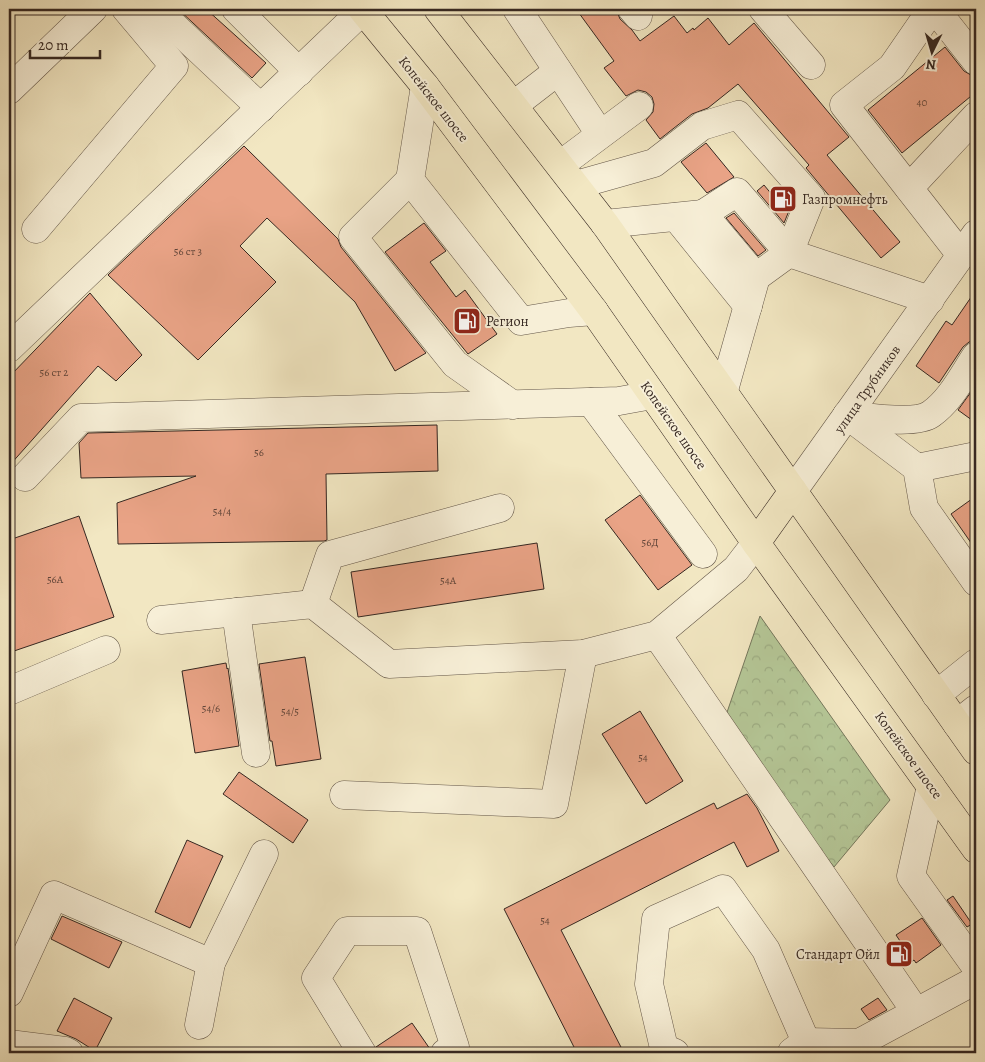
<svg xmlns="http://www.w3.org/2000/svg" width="985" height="1062" font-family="Alegreya,serif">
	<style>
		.forest { fill: url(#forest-crowns); stroke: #75775c }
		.building { fill: #e9a386; stroke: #352721 }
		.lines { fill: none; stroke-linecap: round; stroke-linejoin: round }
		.minor-casing { stroke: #645749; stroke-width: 29 }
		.major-casing { stroke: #352721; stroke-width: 29 }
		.minor { stroke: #f7efd7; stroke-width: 28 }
		.major { stroke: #f2e7c2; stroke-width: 28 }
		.labels { text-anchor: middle; stroke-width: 4; stroke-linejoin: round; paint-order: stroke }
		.number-label { font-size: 11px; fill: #62463a }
		.street-label { font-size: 14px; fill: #352721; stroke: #f7efd7 }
		.poi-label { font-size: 14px; fill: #352721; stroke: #f7efd7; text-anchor: start }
	</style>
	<defs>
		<pattern id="forest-crowns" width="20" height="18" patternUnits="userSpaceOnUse" patternTransform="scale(1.25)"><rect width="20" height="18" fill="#b5c797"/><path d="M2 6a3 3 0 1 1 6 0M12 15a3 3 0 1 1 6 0" fill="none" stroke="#9cab82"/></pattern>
	</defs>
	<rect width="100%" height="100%" fill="#f2e7c2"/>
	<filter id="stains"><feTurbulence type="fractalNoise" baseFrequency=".004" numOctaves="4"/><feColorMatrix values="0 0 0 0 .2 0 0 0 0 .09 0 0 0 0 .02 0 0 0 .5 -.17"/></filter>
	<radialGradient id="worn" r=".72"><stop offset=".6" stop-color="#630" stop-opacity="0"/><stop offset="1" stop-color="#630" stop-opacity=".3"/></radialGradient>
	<polygon class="forest" points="760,616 890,800 834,867 723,724"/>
	<g class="building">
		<polygon points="178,9 206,9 266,63 252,78"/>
		<polygon points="576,9 616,9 620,19 632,30 640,41 674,16 687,33 693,28 694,30 708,18 729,45 754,23 849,137 827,155 900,242 881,258 806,168 809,165 738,84 708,108 692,114 660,139 646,120 653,112 654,104 652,97 646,92 638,90 626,96 604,68 614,61"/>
		<polygon points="945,47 964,71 976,78 976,92 902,153 868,110"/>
		<polygon points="706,143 734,177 707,193 681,162"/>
		<polygon points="244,146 338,239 341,247 426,353 395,371 355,302 267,218 240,246 276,282 198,360 108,275"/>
		<polygon points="764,185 773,196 782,189 793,201 784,223 757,191"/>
		<polygon points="734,213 766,250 758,256 726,218"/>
		<polygon points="424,223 446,251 430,262 456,297 465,290 497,334 468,354 385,252"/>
		<polygon points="976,290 976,340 969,342 963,347 939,383 916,366 946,321 952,325"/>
		<polygon points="90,293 142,355 116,381 98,366 9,466 9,377"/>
		<polygon points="976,385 976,423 958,410"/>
		<polygon points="437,425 438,471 326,474 327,540 324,541 118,544 117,503 196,476 81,478 79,443 88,433"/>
		<polygon points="640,495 692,565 658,590 605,520"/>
		<polygon points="976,496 976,550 951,514"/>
		<polygon points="79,516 114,617 14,651 9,637 9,540"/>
		<polygon points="537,543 544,589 358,617 351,572"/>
		<polygon points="305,657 321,759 276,766 272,741 270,741 259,664"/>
		<polygon points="226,663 227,669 228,668 239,746 195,753 182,671"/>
		<polygon points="640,711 683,781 646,804 602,734"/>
		<polygon points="239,772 308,820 293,843 223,794"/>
		<polygon points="747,794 757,808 779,851 747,867 734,842 561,930 624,1053 577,1053 504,909 714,803 717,809"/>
		<polygon points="187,840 223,856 190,928 155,912"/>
		<polygon points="953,896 972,924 967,927 947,900"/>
		<polygon points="62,916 122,942 109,968 51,939"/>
		<polygon points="922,918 941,945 916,963 914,960 904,967 891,948 900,941 896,935"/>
		<polygon points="74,998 112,1018 95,1051 76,1039 57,1031"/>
		<polygon points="878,998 887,1010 869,1020 861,1009"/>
		<polygon points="412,1023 430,1049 429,1053 378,1053 376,1047"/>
	</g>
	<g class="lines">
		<defs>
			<g id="minor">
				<polyline points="236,9 299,72"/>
				<polyline points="517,9 600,134"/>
				<polyline points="632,9 638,16"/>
				<polyline points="763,9 811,65"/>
				<polyline points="932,9 892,67 844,105 961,255"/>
				<polyline points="935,9 976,61"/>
				<polyline points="162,15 261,108"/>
				<polyline points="425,86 410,180 521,321 569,313 594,311"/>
				<polyline points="9,90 93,9"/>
				<polyline points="514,105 558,71"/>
				<polyline points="560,165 639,106"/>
				<polyline points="410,180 353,237 455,364 513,405"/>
				<polyline points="576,185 654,163 702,126 738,115 811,198 789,253 756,277"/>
				<polyline points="909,188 976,116"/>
				<polyline points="703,214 737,192 789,253 930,300"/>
				<polyline points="676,217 748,306"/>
				<polyline points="605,224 703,214 756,277 724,390"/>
				<polyline points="36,229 174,66 126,9"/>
				<polyline points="9,348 363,10"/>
				<polyline points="591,402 703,554"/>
				<polyline points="847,415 917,468 924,508 976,582"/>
				<path d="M847,415C866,417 916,425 931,414C951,400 963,375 976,356"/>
				<polyline points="917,468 976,456"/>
				<polyline points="25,477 81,418 619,401 652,395"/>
				<polyline points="793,491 976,234"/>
				<polyline points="313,604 330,555 500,508"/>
				<polyline points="236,612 256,753"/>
				<polyline points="161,620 313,604 389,664 583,654 657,635 736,569 756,543"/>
				<polyline points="657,635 916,1012"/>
				<polyline points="9,691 106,650"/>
				<polyline points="936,695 976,663"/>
				<polyline points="957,724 976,709"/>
				<polyline points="931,786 911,876 976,967"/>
				<polyline points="344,795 554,804 583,654"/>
				<polyline points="9,993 54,895 211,963"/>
				<polyline points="199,1025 211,963 264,854"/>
				<polyline points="9,1044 65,1051 69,1053"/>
				<polyline points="792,1052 806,1042 859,1043 976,980"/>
				<polyline points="362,1053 316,978 347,931 417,931 455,1047 445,1053"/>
				<polyline points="675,1053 664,1048 649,984 656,919 723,889 766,950 806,1042 808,1053"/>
			</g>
			<g id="major">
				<polyline points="362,9 425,86 594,311 756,543 976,849"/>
				<polyline points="438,9 605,224 976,751"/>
				<polyline points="756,543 793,491"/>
			</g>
		</defs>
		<use href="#minor" class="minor-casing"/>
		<use href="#major" class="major-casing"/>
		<use href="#minor" class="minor"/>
		<use href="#major" class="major"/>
	</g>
	<defs>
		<symbol id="fuel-square" viewBox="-11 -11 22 22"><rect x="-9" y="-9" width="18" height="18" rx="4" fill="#8f2418" stroke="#f7efd7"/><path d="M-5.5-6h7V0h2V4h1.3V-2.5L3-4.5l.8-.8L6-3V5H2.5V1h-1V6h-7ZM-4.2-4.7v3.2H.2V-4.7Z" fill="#fff"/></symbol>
	</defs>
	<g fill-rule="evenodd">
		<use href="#fuel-square" x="767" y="183" width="32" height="32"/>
		<use href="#fuel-square" x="451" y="305" width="32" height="32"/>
		<use href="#fuel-square" x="883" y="938" width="32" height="32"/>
	</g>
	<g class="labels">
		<g class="number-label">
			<text x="922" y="106">40</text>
			<text x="188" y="255">56 ст 3</text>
			<text x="54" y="376">56 ст 2</text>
			<text x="259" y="456">56</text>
			<text x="222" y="515">54/4</text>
			<text x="650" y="546">56Д</text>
			<text x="55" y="583">56А</text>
			<text x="448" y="584">54А</text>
			<text x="211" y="712">54/6</text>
			<text x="290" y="715">54/5</text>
			<text x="643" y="761">54</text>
			<text x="545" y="924">54</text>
		</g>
		<g class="street-label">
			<text transform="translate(434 99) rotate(52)" y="5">Копейское шоссе</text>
			<text transform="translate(867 389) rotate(-55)" y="5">улица Трубников</text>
			<text transform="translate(674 425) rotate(55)" y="5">Копейское шоссе</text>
			<text transform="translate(909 755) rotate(54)" y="5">Копейское шоссе</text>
		</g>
		<g class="poi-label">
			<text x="802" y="204">Газпромнефть</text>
			<text x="486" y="326">Регион</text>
			<text x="880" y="959" text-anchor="end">Стандарт Ойл</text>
		</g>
	</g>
	<rect width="985" height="1062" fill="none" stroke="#f2e7c2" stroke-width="30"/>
	<rect x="10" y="10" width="965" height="1042" fill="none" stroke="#352721" stroke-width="2.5"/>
	<rect x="15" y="15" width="955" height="1032" fill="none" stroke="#352721"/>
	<g transform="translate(932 52) rotate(185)" stroke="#f7efd7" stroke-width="4" paint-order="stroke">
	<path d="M0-4L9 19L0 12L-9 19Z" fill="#352721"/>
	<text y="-8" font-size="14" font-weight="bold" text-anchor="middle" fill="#352721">N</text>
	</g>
	<path d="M30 50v8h70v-8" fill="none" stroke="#352721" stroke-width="2.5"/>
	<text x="38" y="50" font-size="15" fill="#352721" stroke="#f7efd7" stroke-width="4" paint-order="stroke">20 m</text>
	<rect width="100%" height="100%" filter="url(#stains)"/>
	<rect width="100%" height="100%" fill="url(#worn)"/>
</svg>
